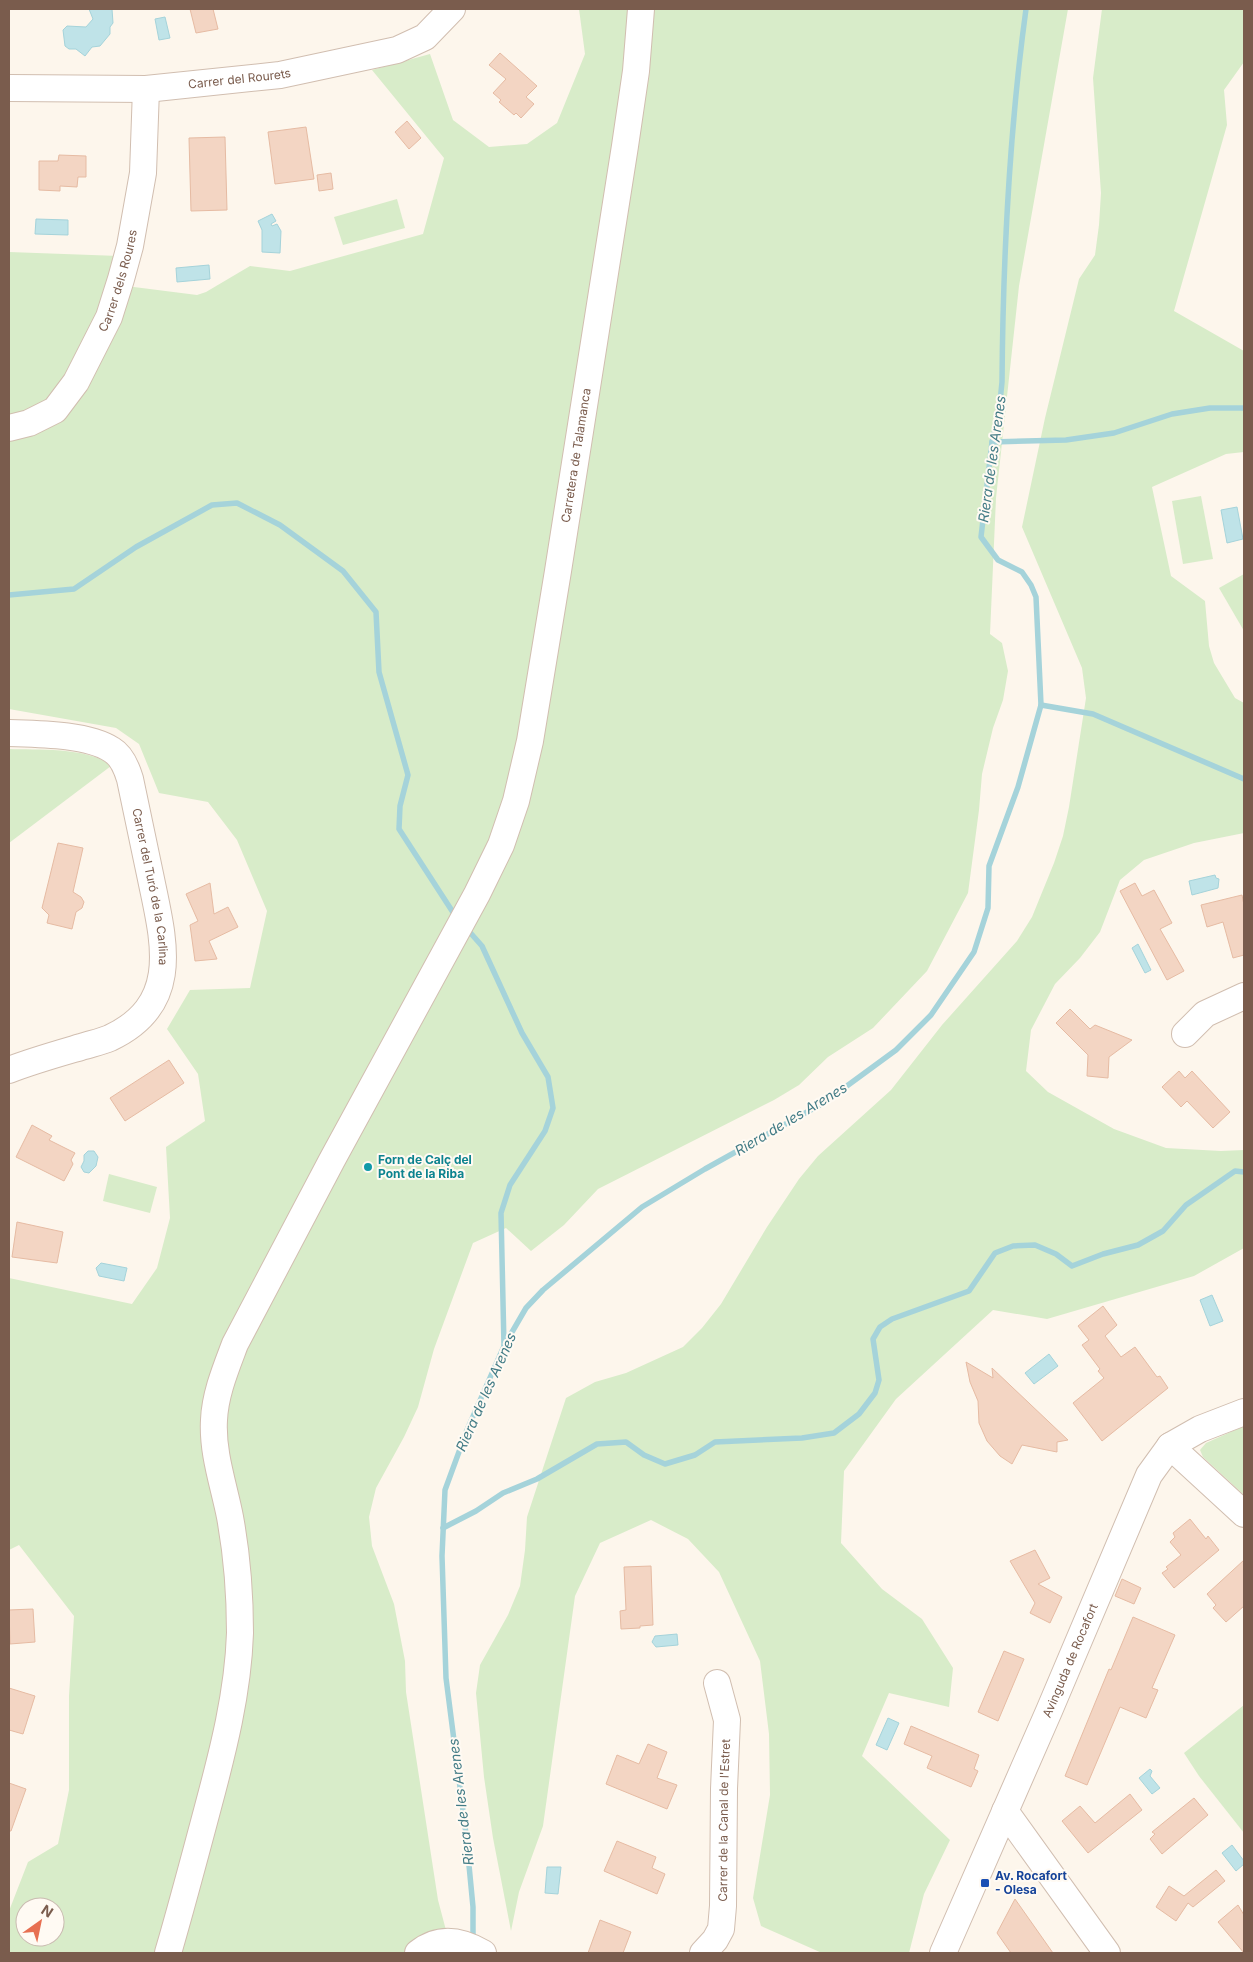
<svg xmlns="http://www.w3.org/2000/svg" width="1253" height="1962" font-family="Inter,sans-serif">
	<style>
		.green { fill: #d8ecc9; fill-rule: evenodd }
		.water { fill: #bfe3e8; stroke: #a5d3da }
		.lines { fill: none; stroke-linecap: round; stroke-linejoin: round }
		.stream { stroke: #a5d3da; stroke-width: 5.5 }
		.building { fill: #f3d5c3; stroke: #e6bba3 }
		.minor-casing { stroke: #d1beb0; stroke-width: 28 }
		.minor { stroke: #fff; stroke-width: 26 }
		.culture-dot { fill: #0f9aa8; stroke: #fffaf3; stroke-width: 2 }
		.transit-dot { fill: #1a4fb4; stroke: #fffaf3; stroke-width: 2 }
		.labels { text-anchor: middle; stroke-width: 4; stroke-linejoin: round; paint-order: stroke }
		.street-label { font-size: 12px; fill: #7a5c4d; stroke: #fffaf3 }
		.culture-label { font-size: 12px; font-weight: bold; fill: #0d838f; stroke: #fffaf3; text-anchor: start }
		.transit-label { font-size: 12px; font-weight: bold; fill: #164399; stroke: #fffaf3; text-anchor: start }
		.water-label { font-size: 14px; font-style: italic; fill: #437c86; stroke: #fffaf3 }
	</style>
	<rect width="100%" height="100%" fill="#fdf6ec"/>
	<g class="green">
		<path d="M579,9H1068L1019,286L996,498L990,634L1002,643L1008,671L1003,700L993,728L982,774L979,810L968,893L927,971L873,1028L828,1057L799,1085L774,1100L598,1189L564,1225L531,1251L506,1228L473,1243L434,1349L418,1407L404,1437L376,1488L369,1517L372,1546L394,1604L405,1661L406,1692L438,1900L452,1953H9V1911L28,1862L58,1844L69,1790V1696L74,1616L19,1545L9,1550V1278L132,1304L157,1268L170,1218L166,1147L205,1121L198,1074L167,1029L190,990L250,988L267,911L237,840L208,802L159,793L139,744L116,728L9,709V252L119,256L126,286L197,295L206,292L250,266L290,271L423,234L444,158L372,70L430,54L453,120L489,147L527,144L557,123L585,54ZM25,1907H55V1937H25Z"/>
		<polygon points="1102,9 1244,9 1244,62 1224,90 1227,125 1174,311 1244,351 1244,452 1226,454 1152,487 1171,576 1205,601 1209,646 1214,663 1235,698 1244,703 1244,833 1194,843 1144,860 1120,880 1100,932 1080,958 1055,984 1031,1030 1026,1071 1048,1092 1114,1129 1166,1148 1221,1151 1244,1150 1244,1248 1194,1276 1047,1319 993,1310 896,1399 844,1471 841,1543 882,1589 922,1619 953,1668 949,1707 889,1693 862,1756 950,1840 924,1894 909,1953 822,1953 761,1926 753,1898 770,1795 769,1734 760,1661 719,1572 688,1539 651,1520 600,1543 575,1596 543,1826 519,1892 511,1931 493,1838 484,1777 476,1693 480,1665 508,1615 520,1586 525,1550 527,1517 566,1398 595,1382 626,1373 683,1347 702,1328 721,1304 767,1227 799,1179 818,1156 891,1090 942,1025 1017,941 1032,917 1054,863 1063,836 1069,807 1086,698 1082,668 1022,527 1045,418 1079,279 1095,255 1099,225 1101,193 1093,78"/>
		<polygon points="397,199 405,228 343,245 334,217"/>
		<polygon points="1201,496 1213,559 1183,564 1172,501"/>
		<polygon points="1244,574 1244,631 1219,588"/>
		<path d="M9,749C36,750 91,747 111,766L9,843Z"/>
		<polygon points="109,1174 157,1187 150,1213 103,1201"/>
		<polygon points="1244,1426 1244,1495 1203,1457 1200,1450 1206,1443"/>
		<polygon points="1244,1705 1244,1833 1199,1776 1184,1753"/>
	</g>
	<g class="water">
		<polygon points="89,9 112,9 113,23 110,27 110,34 100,46 92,47 85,56 76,49 69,49 65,46 63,30 67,26 86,27 93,19"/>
		<polygon points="165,17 170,38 159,40 155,19"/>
		<polygon points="272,214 276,221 271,224 272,226 277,224 281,231 280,253 262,252 262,230 258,221"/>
		<polygon points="36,219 68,220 68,235 35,234"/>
		<polygon points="209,265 210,279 177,282 176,268"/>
		<polygon points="1237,507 1243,539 1227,543 1221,510"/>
		<polygon points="1215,875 1216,878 1219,879 1218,888 1192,895 1189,881"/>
		<polygon points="1138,944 1151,970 1145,973 1132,948"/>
		<polygon points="88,1151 94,1151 98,1157 96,1166 89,1173 84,1172 81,1167 84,1161 84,1155"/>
		<polygon points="101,1263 127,1268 124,1281 99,1276 96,1268"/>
		<polygon points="1212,1295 1223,1321 1210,1326 1200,1300"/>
		<polygon points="1049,1354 1058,1366 1034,1384 1025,1373"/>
		<polygon points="677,1634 678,1645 656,1647 652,1642 655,1636"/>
		<polygon points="888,1718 899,1723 887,1750 876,1745"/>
		<polygon points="1150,1769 1152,1771 1150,1776 1160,1788 1152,1794 1139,1778"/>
		<polygon points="1232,1845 1244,1861 1244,1864 1236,1871 1222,1853"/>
		<polygon points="547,1867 561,1867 558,1894 545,1893"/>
	</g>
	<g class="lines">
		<g class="stream">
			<polyline points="992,442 1066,440 1114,433 1172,414 1210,408 1244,408"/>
			<polyline points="9,595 74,589 136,547 212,505 237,503 280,525 343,571 376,612 379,672 408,775 400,806 399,829 456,917"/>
			<polyline points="1041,705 1093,714 1244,779"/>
			<polyline points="467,929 482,946 522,1033 548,1077 553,1108 545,1131 510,1185 501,1213 504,1346"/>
			<polyline points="443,1528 476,1511 503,1493 537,1479 597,1444 626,1442 644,1455 665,1464 695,1455 715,1442 802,1438 834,1433 859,1414 875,1393 879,1380 873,1339 880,1327 892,1319 969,1291 995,1253 1013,1246 1035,1245 1056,1254 1072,1266 1103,1254 1138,1245 1163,1231 1186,1205 1235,1171 1244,1172"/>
			<path d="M473,1941V1907L466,1834L446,1678L442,1556L445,1490L467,1430L504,1346L526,1308L543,1290L642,1207L705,1169L825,1102L896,1050L931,1015L974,952L988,908L989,866L1018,787L1041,705L1036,597L1031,585L1022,572L998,560L981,537L992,442L999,412L1002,382C1003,257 1009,133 1026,9"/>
		</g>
	</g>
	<g class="building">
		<polygon points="190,9 213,9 218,29 196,33"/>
		<polygon points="500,53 537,86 526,97 534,104 521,118 516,113 514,115 499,102 501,100 493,93 506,79 489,65"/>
		<polygon points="407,121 421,138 409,149 395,132"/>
		<polygon points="306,127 314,179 275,184 268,132"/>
		<polygon points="225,137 227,210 191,211 189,138"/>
		<polygon points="59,155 86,156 86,177 78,177 77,187 60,186 60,191 39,190 39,161 58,161"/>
		<polygon points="331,173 333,189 319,191 317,175"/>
		<polygon points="58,843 83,848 73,892 81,897 84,902 82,908 76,912 72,929 47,923 49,915 42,908"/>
		<polygon points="210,883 214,914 228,907 238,927 209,941 217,959 195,961 190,925 198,921 186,894"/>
		<polygon points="1135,883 1142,896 1154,890 1172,923 1160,929 1184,971 1167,980 1120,891"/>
		<polygon points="1242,895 1244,905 1244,955 1233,958 1223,922 1207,927 1201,905"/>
		<polygon points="1070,1009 1090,1029 1095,1025 1132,1040 1109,1057 1108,1078 1087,1076 1088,1055 1056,1023"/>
		<polygon points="169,1060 184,1083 125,1121 110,1098"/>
		<polygon points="1179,1071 1185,1078 1192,1071 1230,1112 1213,1128 1187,1101 1181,1107 1162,1087"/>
		<polygon points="32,1125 52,1136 49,1140 75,1153 71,1160 73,1164 64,1181 16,1157"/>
		<polygon points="17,1222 63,1232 57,1263 12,1257"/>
		<polygon points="1103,1306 1117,1325 1105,1336 1121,1357 1135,1347 1157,1377 1160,1376 1168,1388 1102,1441 1073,1403 1104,1378 1098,1371 1100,1369 1082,1345 1089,1340 1078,1326"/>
		<polygon points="966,1362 993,1378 992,1368 1068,1440 1057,1442 1057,1452 1022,1445 1012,1464 1000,1456 987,1441 979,1423 978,1401 970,1382"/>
		<polygon points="1190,1519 1206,1539 1208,1536 1219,1550 1174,1588 1162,1573 1168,1569 1166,1567 1181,1555 1170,1542 1175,1537 1173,1533"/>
		<polygon points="1035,1550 1050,1578 1038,1584 1062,1597 1050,1623 1030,1613 1035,1603 1010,1561"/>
		<polygon points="1244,1560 1244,1606 1226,1622 1213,1608 1216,1605 1207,1594"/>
		<polygon points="651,1566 653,1625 640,1626 640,1628 621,1629 620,1611 626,1610 624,1567"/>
		<polygon points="1122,1579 1141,1588 1134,1604 1115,1596"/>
		<polygon points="33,1609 35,1642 10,1644 9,1610"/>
		<polygon points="1133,1617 1175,1635 1152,1688 1158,1690 1146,1718 1120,1707 1087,1785 1065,1776 1109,1669 1111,1670"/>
		<polygon points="1004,1651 1024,1659 998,1721 978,1712"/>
		<polygon points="9,1688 35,1696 23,1734 9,1730"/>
		<polygon points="911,1726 979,1755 974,1769 978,1771 971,1787 927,1768 932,1756 904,1744"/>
		<polygon points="648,1744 667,1752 657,1778 677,1785 667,1809 606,1784 617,1755 639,1764"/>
		<polygon points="9,1783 26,1789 11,1831 9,1831"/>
		<polygon points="1130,1794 1142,1810 1088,1853 1062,1821 1080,1806 1095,1823"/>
		<polygon points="1194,1798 1208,1815 1162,1854 1150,1839 1155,1834 1152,1832"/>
		<polygon points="617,1841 656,1857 652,1868 665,1874 657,1894 604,1871"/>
		<polygon points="1216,1870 1225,1881 1193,1907 1188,1903 1176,1921 1156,1907 1169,1886 1184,1896"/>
		<polygon points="1015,1899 1053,1953 1011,1953 997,1933"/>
		<polygon points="1238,1905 1244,1915 1244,1953 1218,1922"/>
		<polygon points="600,1920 631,1932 623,1953 588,1953"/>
	</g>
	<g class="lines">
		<defs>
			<g id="minor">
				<path id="s1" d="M9,88L146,89L280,75L397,50L425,37L452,9"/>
				<path id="s2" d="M9,428L29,423L55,410L76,382L109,317L121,279L130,246L143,173L146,89"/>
				<path id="s3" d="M9,733C38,734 87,734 112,750C122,756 127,769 130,779C137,813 144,846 151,879C164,942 182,1004 110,1038C101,1042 90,1044 81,1047C57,1054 32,1061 9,1070"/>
				<polyline points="1185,1034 1205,1014 1244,996"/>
				<polyline points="1170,1446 1244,1514"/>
				<polyline points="1005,1811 1107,1953"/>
				<path id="s4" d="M168,1953C182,1905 195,1856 208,1807C223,1751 238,1693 240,1633C240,1594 237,1555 230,1517C224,1486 212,1453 214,1420C215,1394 226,1368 235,1344L332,1160L477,894L501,845L516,801L530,741L558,571L625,146L636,71L641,9"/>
				<path d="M418,1953C439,1936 461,1940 483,1953"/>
				<path id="s5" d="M703,1953L715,1940L721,1929L723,1906L724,1789L727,1720L717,1683"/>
				<path id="s6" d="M943,1953L1049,1711L1149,1475L1170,1446L1200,1429L1244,1412"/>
			</g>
		</defs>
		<use href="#minor" class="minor-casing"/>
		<use href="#minor" class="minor"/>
	</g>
	<circle class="culture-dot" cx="368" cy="1167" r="5"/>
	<rect class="transit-dot" x="980" y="1878" width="10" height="10" rx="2.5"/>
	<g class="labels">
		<g class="street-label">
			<text dy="4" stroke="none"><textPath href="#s1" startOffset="231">Carrer del Rourets</textPath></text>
			<text dy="4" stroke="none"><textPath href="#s2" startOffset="195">Carrer dels Roures</textPath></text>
			<text dy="4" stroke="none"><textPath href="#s4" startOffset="1586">Carretera de Talamanca</textPath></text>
			<text dy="4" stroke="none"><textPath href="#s3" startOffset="250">Carrer del Turó de la Carlina</textPath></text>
			<text dy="4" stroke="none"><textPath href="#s6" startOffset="319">Avinguda de Rocafort</textPath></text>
			<text dy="4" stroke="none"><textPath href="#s5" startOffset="139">Carrer de la Canal de l'Estret</textPath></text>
		</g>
		<g class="culture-label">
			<text x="378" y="1164">Forn de Calç del<tspan x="378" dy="14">Pont de la Riba</tspan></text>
		</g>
		<g class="transit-label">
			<text x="995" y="1880">Av. Rocafort<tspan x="995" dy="14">- Olesa</tspan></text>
		</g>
		<g class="water-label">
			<text transform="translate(992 459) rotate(-82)" y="5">Riera de les Arenes</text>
			<text transform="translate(791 1119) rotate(-31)" y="5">Riera de les Arenes</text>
			<text transform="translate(486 1392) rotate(-66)" y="5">Riera de les Arenes</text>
			<text transform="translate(461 1802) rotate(-97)" y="5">Riera de les Arenes</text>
		</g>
	</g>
	<rect width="1253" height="1962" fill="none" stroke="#7a5c4d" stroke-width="20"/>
	<g transform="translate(40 1922) rotate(33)"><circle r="24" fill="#fffaf3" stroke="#cabbb1"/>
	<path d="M0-4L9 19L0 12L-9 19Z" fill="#e76f51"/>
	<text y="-8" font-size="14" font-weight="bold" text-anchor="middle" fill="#7a5c4d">N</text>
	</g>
</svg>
